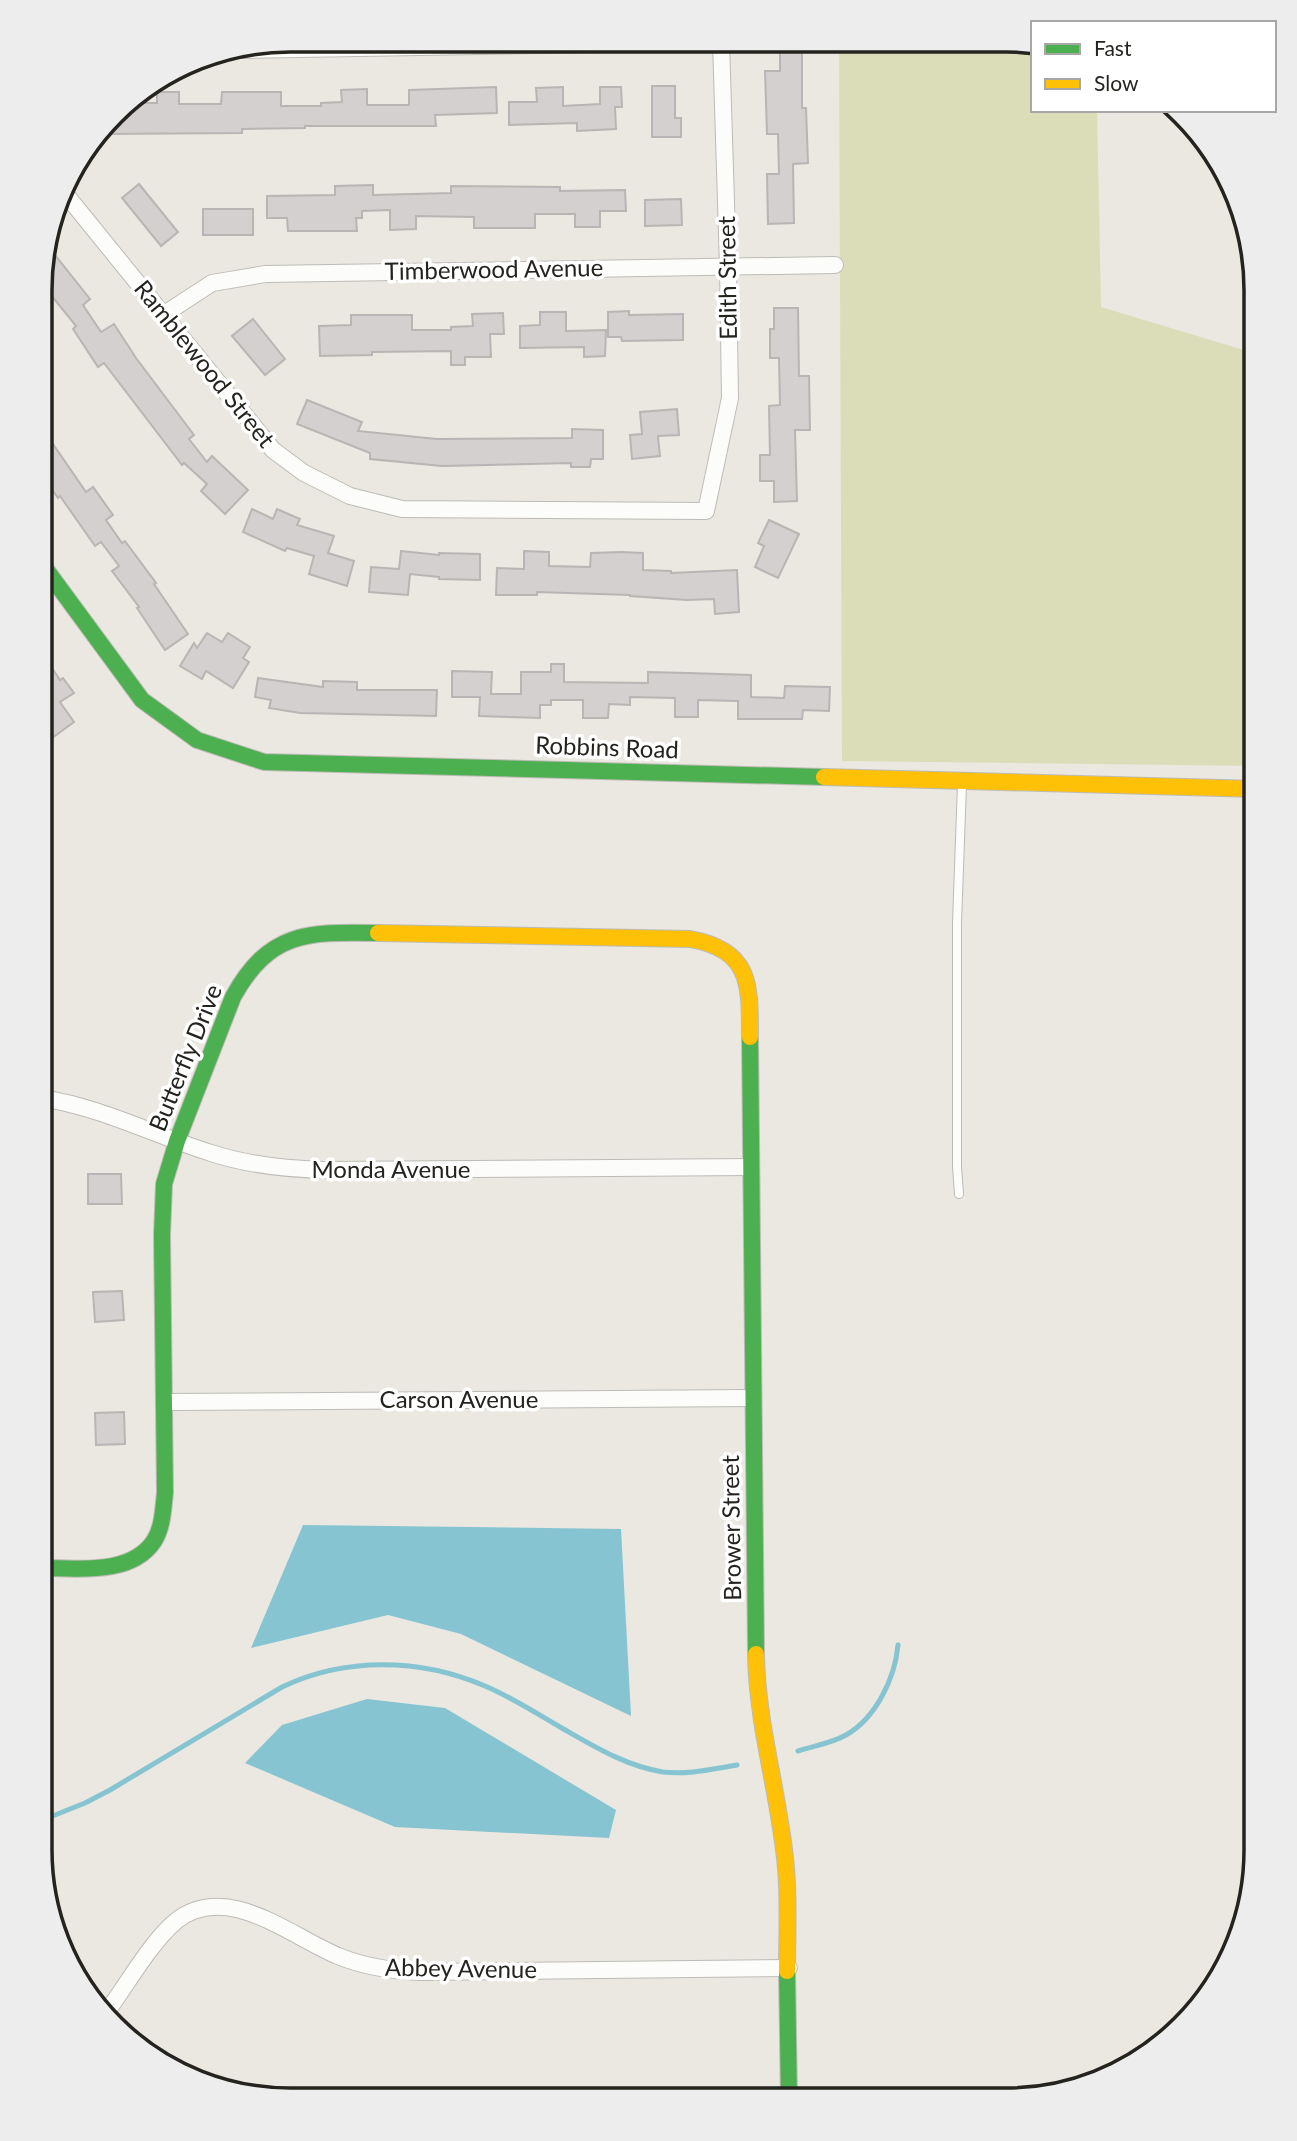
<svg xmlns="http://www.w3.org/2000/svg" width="1297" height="2141" font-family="Lato,sans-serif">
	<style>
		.green { fill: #dbddb8 }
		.water { fill: #86c4d2 }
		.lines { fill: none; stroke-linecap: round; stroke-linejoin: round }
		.stream { stroke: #86c4d2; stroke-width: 5 }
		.building { fill: #d3d0cf; stroke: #b8b5b4; stroke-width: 2 }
		.lane-casing { stroke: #bdbbb6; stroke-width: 10 }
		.street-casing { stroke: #bdbbb6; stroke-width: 18 }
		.fast-casing { stroke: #bdbbb6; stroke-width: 18 }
		.slow-casing { stroke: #bdbbb6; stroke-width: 18 }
		.lane { stroke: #fcfcfa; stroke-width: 8 }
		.street { stroke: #fcfcfa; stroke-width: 16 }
		.fast { stroke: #4caf50; stroke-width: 16 }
		.slow { stroke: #ffc107; stroke-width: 16 }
		.labels { text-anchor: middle; stroke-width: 7; stroke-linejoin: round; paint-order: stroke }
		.street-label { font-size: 24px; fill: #24231e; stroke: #fff }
		.rim { fill: none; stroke: #24231e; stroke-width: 3.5 }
	</style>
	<rect width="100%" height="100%" fill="#eae8e1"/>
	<polygon class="green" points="839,42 1033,42 1033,110 1097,110 1101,307 1257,354 1257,766 842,761"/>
	<g class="water">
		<polygon points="303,1525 621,1529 631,1716 461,1634 388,1615 251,1648"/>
		<polygon points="367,1699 445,1708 616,1810 609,1838 395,1827 245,1763 282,1725"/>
	</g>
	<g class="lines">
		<g class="stream">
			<path d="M798,1751C814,1746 832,1743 846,1735C876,1718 895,1678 898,1645"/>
			<path d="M40,1821L85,1803L110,1790L282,1687C345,1657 420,1658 485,1686C511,1697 536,1713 560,1727C592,1745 625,1766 663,1772C688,1775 712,1769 737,1765"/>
		</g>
	</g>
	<g class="building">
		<polygon points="780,42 802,42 802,108 806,108 808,163 793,164 794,223 768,224 767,174 779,174 778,134 767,134 765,71 780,71"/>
		<polygon points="652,86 675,86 675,118 681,118 681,137 652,137"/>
		<polygon points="496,87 497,113 435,115 436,126 305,126 305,128 242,129 242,133 101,134 125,103 157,103 157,92 179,92 179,104 221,104 222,92 281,92 281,106 321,106 321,103 342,102 341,90 367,89 367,105 409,105 409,90"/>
		<polygon points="563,87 563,106 600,104 600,87 621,87 622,107 615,107 616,129 577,131 577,123 509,125 509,102 537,102 536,88"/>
		<polygon points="139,184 178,232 161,246 122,198"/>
		<polygon points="373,185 373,195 451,193 451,186 560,187 560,191 625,190 626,211 600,211 600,227 575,227 575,214 535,214 535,228 474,228 474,217 416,216 416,229 390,230 390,210 362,211 362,218 356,218 357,231 288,231 287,218 267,218 267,196 335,195 335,186"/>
		<polygon points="681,199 682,225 645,226 645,200"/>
		<rect x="203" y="209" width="50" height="26"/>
		<polygon points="47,245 90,299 83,305 101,332 114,324 136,358 194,435 189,439 207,462 212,456 248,490 225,514 201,491 207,484 184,463 182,465 104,363 98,367 73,329 76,326 42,284 42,259"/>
		<polygon points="774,308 798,308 799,376 809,376 810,430 795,430 797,501 774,502 774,481 760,481 760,455 770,455 769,406 780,405 779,358 770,358 770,329 774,329"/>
		<polygon points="629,311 629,315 683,314 683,340 622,341 621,337 608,337 608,312"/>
		<polygon points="540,312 566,312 566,331 606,330 605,356 584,357 584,347 520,348 520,326 540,325"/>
		<polygon points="503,313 504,334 490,334 491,357 465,357 465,365 451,365 451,351 372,352 372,355 320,356 319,326 351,325 351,315 412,315 412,330 451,330 451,327 473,326 472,314"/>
		<polygon points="253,319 285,359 265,375 232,336"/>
		<polygon points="307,400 362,422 358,431 437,439 572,438 572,429 603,430 603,459 591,459 590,467 571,467 571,463 442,466 370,459 370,453 297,424"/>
		<polygon points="677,409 679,435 658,436 660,456 632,459 630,435 642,434 640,412"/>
		<polygon points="42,428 86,492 93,487 113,515 106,520 122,543 125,541 156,583 154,584 188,634 165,650 137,608 139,607 112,571 119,566 101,542 95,546 60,496 58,498 42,475"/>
		<polygon points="252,509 273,519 277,509 300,519 297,525 334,536 328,553 354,561 347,586 309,574 314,556 287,548 285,551 243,532"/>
		<polygon points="769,520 799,534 778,578 755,567 764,546 758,543"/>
		<polygon points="401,551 439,555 439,553 480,554 480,580 439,579 439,577 410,574 408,595 369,592 371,567 399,569"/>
		<polygon points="524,551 549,552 549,566 590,567 591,553 622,552 643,553 643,570 671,571 671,573 737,570 739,612 715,614 714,599 687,600 630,596 630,595 537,592 537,595 496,595 497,568 524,569"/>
		<polygon points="207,633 222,642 228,633 250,647 243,658 249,662 233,688 206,671 202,679 180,666 194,643 197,648"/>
		<polygon points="42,653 60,680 63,678 74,693 60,702 74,722 52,738 42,723"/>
		<polygon points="551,664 564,664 564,682 648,683 648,672 688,673 751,675 751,697 784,698 785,686 830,687 829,711 803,710 802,719 738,719 738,701 698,700 698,717 675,717 675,698 630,697 630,705 609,704 608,718 583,718 583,700 551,700 551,705 540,705 540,718 479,716 480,697 452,697 452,671 492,672 491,694 521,694 521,672 551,672"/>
		<polygon points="258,678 323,687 323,681 357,682 357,690 437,690 436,716 300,713 269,708 271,700 255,697"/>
		<polygon points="88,1174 121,1174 122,1204 88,1204"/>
		<polygon points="122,1291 124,1320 95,1322 93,1292"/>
		<polygon points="124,1412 125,1444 96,1445 95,1413"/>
	</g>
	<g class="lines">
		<defs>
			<polyline id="lane" points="959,1194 957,1167 957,923 962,784"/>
			<g id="street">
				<polyline points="243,50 716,42"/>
				<polyline points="63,191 273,450 304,473 350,496 402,509 706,511 730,398 728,266 721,42"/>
				<polyline points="163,315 212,283 265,274 835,265"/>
				<path d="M41,1098C101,1107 154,1135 211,1153C248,1165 285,1169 323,1170L751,1167"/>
				<polyline points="164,1402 753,1398"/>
				<path d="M108,2010C128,1983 151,1942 176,1921C227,1881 290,1936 338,1956C365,1967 392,1971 421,1972L789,1968"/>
			</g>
			<g id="fast">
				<polyline points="42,564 142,700 197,740 264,762 824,777"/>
				<polyline points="750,1037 756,1654"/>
				<path d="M41,1568C77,1568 131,1576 154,1541C163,1527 163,1509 165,1493L162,1235L164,1184L177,1141L233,997C270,930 309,932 378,933"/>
				<polyline points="787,1971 789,2100"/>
			</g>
			<g id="slow">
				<polyline points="824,777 1257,789"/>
				<path d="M378,933L690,939C751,950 750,984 750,1037"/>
				<path d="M756,1654C757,1727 780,1796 786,1868C789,1902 787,1937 787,1971"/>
			</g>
		</defs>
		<use href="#lane" class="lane-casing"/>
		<use href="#street" class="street-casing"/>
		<use href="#fast" class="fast-casing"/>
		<use href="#slow" class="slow-casing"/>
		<use href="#lane" class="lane"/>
		<use href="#street" class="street"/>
		<use href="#fast" class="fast"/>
		<use href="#slow" class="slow"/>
	</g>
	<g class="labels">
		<g class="street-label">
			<text transform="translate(494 270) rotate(-1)" y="8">Timberwood Avenue</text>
			<text transform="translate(728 278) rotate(-91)" y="8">Edith Street</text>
			<text transform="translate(204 364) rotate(51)" y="8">Ramblewood Street</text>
			<text transform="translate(607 748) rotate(2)" y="8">Robbins Road</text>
			<text transform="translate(186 1058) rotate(-68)" y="8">Butterfly Drive</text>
			<text x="391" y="1178">Monda Avenue</text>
			<text x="459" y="1408">Carson Avenue</text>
			<text transform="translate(732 1528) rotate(-91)" y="8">Brower Street</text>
			<text transform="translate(461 1969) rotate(1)" y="8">Abbey Avenue</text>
		</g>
	</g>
	<path d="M0 0H1297V2141H0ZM290 52H1006A238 238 0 0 1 1244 290V1850A238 238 0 0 1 1006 2088H290A238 238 0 0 1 52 1850V290A238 238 0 0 1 290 52Z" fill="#ededed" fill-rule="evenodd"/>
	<path class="rim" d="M290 52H1006A238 238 0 0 1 1244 290V1850A238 238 0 0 1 1006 2088H290A238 238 0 0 1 52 1850V290A238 238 0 0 1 290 52Z"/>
	<rect x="1031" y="21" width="245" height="91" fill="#ffffff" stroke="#a7a7a5" stroke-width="2"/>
	<rect x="1045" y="44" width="35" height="10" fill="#4caf50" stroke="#a7a7a5" stroke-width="2"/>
	<text x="1094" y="56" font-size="21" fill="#24231e">Fast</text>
	<rect x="1045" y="79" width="35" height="10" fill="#ffc107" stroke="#a7a7a5" stroke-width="2"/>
	<text x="1094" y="91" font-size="21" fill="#24231e">Slow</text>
</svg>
